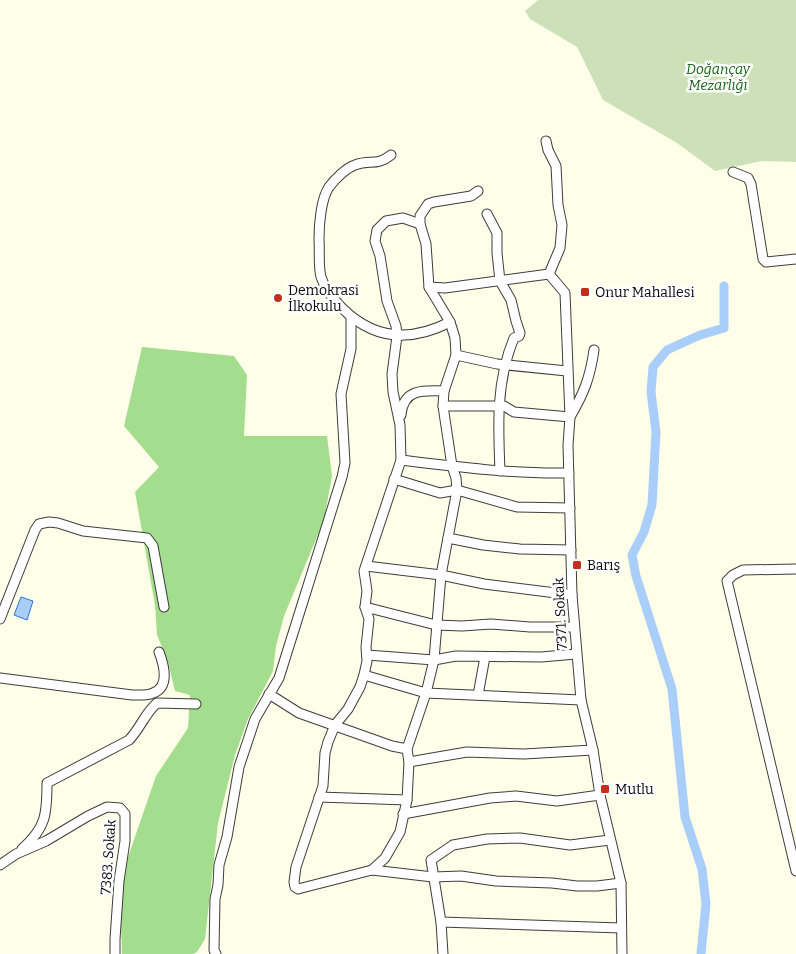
<svg xmlns="http://www.w3.org/2000/svg" width="796" height="954" font-family="Bitter,serif">
	<style>
		.forest { fill: #a4dd8e }
		.cemetery { fill: #cde1b9 }
		.water { fill: #a9cefa; stroke: #2b75d6 }
		.lines { fill: none; stroke-linecap: round; stroke-linejoin: round }
		.canal { stroke: #a9cefa; stroke-width: 9 }
		.minor-casing { stroke: #3d3d3d; stroke-width: 11 }
		.minor { stroke: #fff; stroke-width: 9 }
		.poi-dot { fill: #c22f1b; stroke: #fff; stroke-width: 2 }
		.labels { text-anchor: middle; stroke-width: 5; stroke-linejoin: round; paint-order: stroke }
		.park-label { font-size: 14px; font-style: italic; fill: #1b6518; stroke: #fff }
		.poi-label { font-size: 14px; fill: #0a0a0a; stroke: #fff; text-anchor: start }
		.street-label { font-size: 14px; fill: #0a0a0a; stroke: #fff }
	</style>
	<rect width="100%" height="100%" fill="#fffee8"/>
	<polygon class="forest" points="142,347 234,356 247,375 244,436 327,436 332,476 324,520 284,616 276,646 273,671 248,719 235,755 218,823 205,939 197,952 193,954 122,954 120,897 128,857 156,776 188,728 190,695 175,691 168,662 157,635 155,605 135,492 159,467 124,426"/>
	<polygon class="cemetery" points="538,0 796,0 796,162 762,161 715,171 677,143 603,100 577,47 530,19 525,11"/>
	<polygon class="water" points="21,597 33,601 27,620 14,615"/>
	<g class="lines">
		<polyline class="canal" points="701,954 706,904 702,869 685,817 672,689 636,576 632,555 644,532 652,505 656,432 651,392 653,367 667,350 700,335 724,328 724,286"/>
		<defs>
			<g id="minor">
				<polyline points="546,141 548,150 556,166 558,205 562,225 560,248 549,274"/>
				<path d="M391,155C376,167 370,159 355,165C346,168 335,179 329,187C321,199 319,224 319,239C320,251 318,265 321,277C325,290 333,298 342,308C374,340 411,342 450,322"/>
				<polyline points="733,172 748,178 751,184 763,259 766,262 796,259"/>
				<path d="M487,214L497,233V253L500,281L511,300L516,321L520,333L519,336L514,338C496,381 498,425 500,471"/>
				<polyline points="420,224 403,218 386,221 377,230 375,241 380,256 387,301 396,326 397,336 392,374 393,392 400,425 401,460 364,571 367,591 365,607 369,619 366,647 367,661 364,675 360,687 348,709 335,725 328,742 325,753 323,786 296,867 294,882 295,887 298,889 372,870 433,877 461,876 496,881 552,883 577,886 597,886 621,883"/>
				<polyline points="549,274 565,293 570,417 568,445 572,595 581,700 593,750 600,795 621,883 622,954"/>
				<polyline points="429,287 445,288 549,274"/>
				<polyline points="456,355 497,364 567,371"/>
				<path d="M443,406H504L514,412L570,417C584,393 590,378 594,350"/>
				<path d="M401,415C403,389 423,390 444,391"/>
				<path d="M401,460C457,467 512,474 569,473"/>
				<polyline points="394,479 440,493 457,490 517,507 570,508"/>
				<polyline points="448,538 483,545 520,549 571,550"/>
				<polyline points="366,566 441,575 484,584 572,595"/>
				<polyline points="796,569 743,570 733,575 727,581 796,871"/>
				<polyline points="365,607 436,625 462,626 491,624 530,627 574,627"/>
				<polyline points="0,619 35,530 39,524 49,522 58,523 83,531 147,538 153,546 164,607"/>
				<polyline points="367,655 434,660 456,656 541,657 576,654"/>
				<polyline points="364,675 426,693 581,700"/>
				<path d="M0,678L132,695C138,695 147,696 153,693C170,687 164,665 159,652"/>
				<polyline points="269,694 299,713 392,746 407,749"/>
				<polyline points="478,695 485,657"/>
				<polyline points="409,762 467,752 524,754 593,750"/>
				<polyline points="319,797 407,800"/>
				<polyline points="403,814 490,798 516,796 557,801 600,795"/>
				<path d="M22,849C46,828 47,814 47,783L129,740C140,729 145,713 157,703L196,704"/>
				<polyline points="0,865 16,854 46,841 88,816 107,807 120,808 125,814 125,841 119,881 115,939 115,954"/>
				<polyline points="372,870 385,858 400,832 407,800 409,762 407,749 426,693 434,660 441,575 457,490 456,478 452,466 443,406 444,391 456,355 455,338 450,322 429,287 426,244 420,224 420,216 428,204 434,202 471,196 478,191"/>
				<polyline points="441,922 621,928"/>
				<polyline points="216,954 214,950 215,899 218,885 219,865 227,837 239,767 255,719 279,678 342,477 345,463 341,394 351,349 351,317"/>
				<polyline points="443,954 441,922 431,860 453,845 487,839 520,838 570,845 610,840"/>
			</g>
		</defs>
		<use href="#minor" class="minor-casing"/>
		<use href="#minor" class="minor"/>
	</g>
	<g class="poi-dot">
		<rect x="580" y="287" width="10" height="10" rx="2.5"/>
		<circle cx="278" cy="298" r="5"/>
		<rect x="572" y="560" width="10" height="10" rx="2.5"/>
		<rect x="600" y="784" width="10" height="10" rx="2.5"/>
	</g>
	<g class="labels">
		<g class="park-label">
			<text x="718" y="74">Doğançay<tspan x="718" dy="16">Mezarlığı</tspan></text>
		</g>
		<g class="poi-label">
			<text x="288" y="295">Demokrasi<tspan x="288" dy="16">İlkokulu</tspan></text>
			<text x="595" y="297">Onur Mahallesi</text>
			<text x="587" y="570">Barış</text>
			<text x="615" y="794">Mutlu</text>
		</g>
		<g class="street-label">
			<text transform="translate(560 614) rotate(-93)" y="5">7371. Sokak</text>
			<text transform="translate(108 857) rotate(-86)" y="5">7383. Sokak</text>
		</g>
	</g>
</svg>
